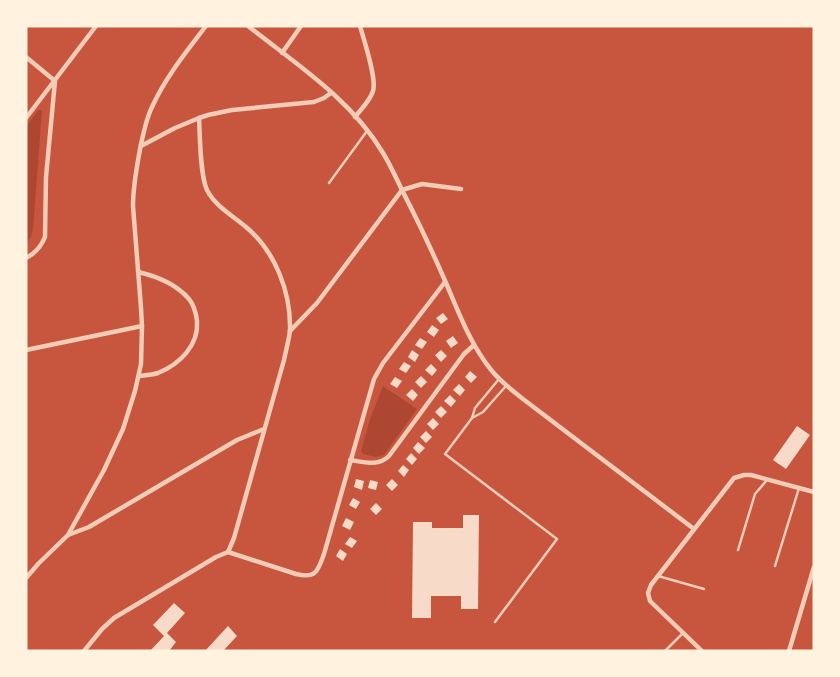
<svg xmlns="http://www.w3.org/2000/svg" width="840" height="677" font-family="Arial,sans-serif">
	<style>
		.green { fill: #ae4732 }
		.building { fill: #f7dbc8 }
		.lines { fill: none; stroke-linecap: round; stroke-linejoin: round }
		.service { stroke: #f1ccb7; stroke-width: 2.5 }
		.minor { stroke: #f1ccb7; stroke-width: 4.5 }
	</style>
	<rect width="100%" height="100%" fill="#c8553d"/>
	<g class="green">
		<polygon points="38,110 42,110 33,229 31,237 26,243 26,127"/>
		<polygon points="383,386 417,409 384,455 375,457 363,454 361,451 370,419"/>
	</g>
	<g class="building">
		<polygon points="443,313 448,319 441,324 436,318"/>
		<polygon points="432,325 439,330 434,337 427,332"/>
		<polygon points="453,336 458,343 451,348 446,341"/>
		<polygon points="420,338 427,342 422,349 415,345"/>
		<polygon points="412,350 419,355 415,362 408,357"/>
		<polygon points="441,350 447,356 441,362 435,355"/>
		<polygon points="404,362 411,366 406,373 399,369"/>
		<polygon points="431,364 437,370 432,376 425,370"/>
		<polygon points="470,371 477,377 471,383 465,377"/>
		<polygon points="421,376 427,382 421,388 415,382"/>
		<polygon points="395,377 402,381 397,388 390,384"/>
		<polygon points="459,384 465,390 460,396 453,390"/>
		<polygon points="412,389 418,395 413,401 406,395"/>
		<polygon points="450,395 456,401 451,407 444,401"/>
		<polygon points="441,406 447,412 441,418 435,412"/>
		<polygon points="433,418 439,424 433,430 427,424"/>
		<polygon points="797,426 810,435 786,469 773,460"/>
		<polygon points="426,431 432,437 426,443 420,437"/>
		<polygon points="418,442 425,448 419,454 413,448"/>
		<polygon points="411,453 417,459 412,465 406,459"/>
		<polygon points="403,465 409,470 404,477 398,471"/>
		<polygon points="356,479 364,481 362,490 354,487"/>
		<polygon points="392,479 398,485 392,491 386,485"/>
		<polygon points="370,480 378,482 376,490 368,488"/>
		<polygon points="353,498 360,502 356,509 349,505"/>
		<polygon points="376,503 382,509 376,515 370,509"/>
		<polygon points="463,515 479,515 478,609 461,609 461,596 431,596 431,618 412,618 413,522 432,522 432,528 463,528"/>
		<polygon points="346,518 354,522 350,530 342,526"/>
		<polygon points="350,537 357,541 352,548 345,544"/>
		<polygon points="340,549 347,554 343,561 336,556"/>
		<polygon points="174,603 185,613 167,633 176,642 169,651 150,651 164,636 153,625"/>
		<polygon points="228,626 237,636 223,651 205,651"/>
	</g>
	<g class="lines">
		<g class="service">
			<polyline points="329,183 367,131"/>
			<polyline points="472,418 483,412 506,386"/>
			<polyline points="738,550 755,494 767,480"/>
			<polyline points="775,566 799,488"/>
			<polyline points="658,576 704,589"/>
			<polyline points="495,622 557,539 445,454 472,418 475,408 499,379"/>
			<polyline points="665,651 683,633"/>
		</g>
		<g class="minor">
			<path d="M248,26C296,64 351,99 383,153C391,166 397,180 404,194C419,223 433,253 446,283C459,313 471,346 492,371C501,382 512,390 523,399L694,529"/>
			<polyline points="282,53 301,26"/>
			<path d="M26,57L55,81L46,177L45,237C41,247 36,253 26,258"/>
			<path d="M355,117C361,109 370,101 373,91C377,79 364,40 360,26"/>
			<polyline points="26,118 96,26"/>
			<path d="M199,118C200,136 200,175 207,190C215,206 233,216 246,227C275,251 291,292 290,330C289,340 286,350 284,360L234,538L228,552"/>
			<polyline points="141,146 175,128 199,118 208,115 232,110 314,102 324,98 331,93"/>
			<path d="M138,272C156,276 176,284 189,299C194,305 196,313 197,321C199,345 180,364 158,373C152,375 145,375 139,376"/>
			<polyline points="290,331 317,303 402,190 422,184 461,189"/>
			<polyline points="26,350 142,326"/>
			<path d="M350,460C364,462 378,467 389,456L464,354L474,345"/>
			<polyline points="68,535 89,527 237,440 264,429"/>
			<path d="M26,578L39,563L68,535L104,470L123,429L135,391L141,364L142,326L141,308L133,206C133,185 137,165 141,144C144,132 146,119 152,107C165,78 186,52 206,26"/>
			<path d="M84,651L102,629L114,618L216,557L228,552L296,574C316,579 318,571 324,554L374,379L383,363L445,282"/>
			<polyline points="702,651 650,601 648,593 651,585 734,478 744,475 751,475 814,492"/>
			<polyline points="789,651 814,567"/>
		</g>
	</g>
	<rect width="840" height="677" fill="none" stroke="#fff3e0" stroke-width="55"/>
</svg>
